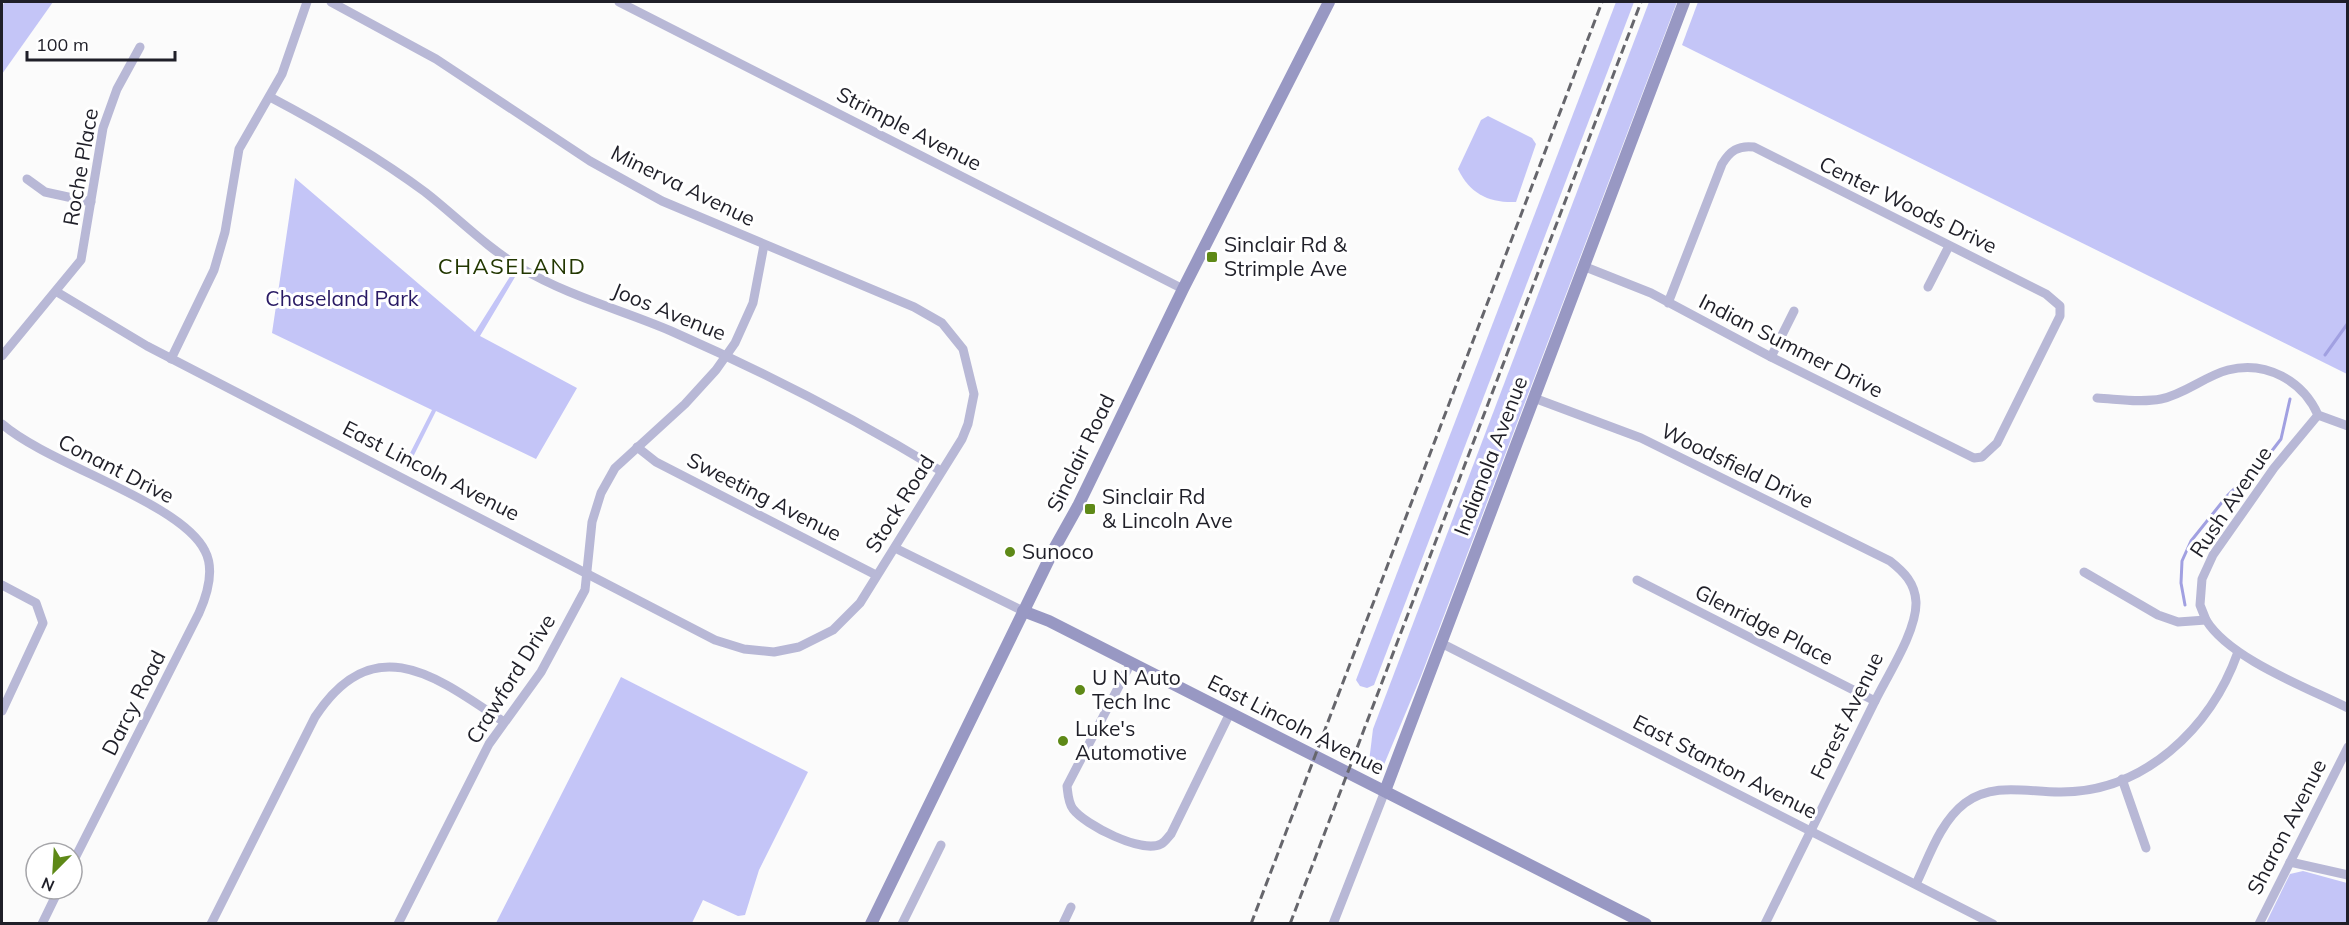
<svg xmlns="http://www.w3.org/2000/svg" width="2349" height="925" font-family="Mulish,sans-serif">
	<style>
		.green { fill: #c4c5f7 }
		.lines { fill: none; stroke-linecap: round; stroke-linejoin: round }
		.stream { stroke: #a1a0e1; stroke-width: 3 }
		.minor { stroke: #b8b8d6; stroke-width: 9 }
		.secondary { stroke: #9898c3; stroke-width: 12 }
		.rail { stroke: #66666c; stroke-width: 3; stroke-dasharray: 9 4.5; stroke-linecap: butt }
		.poi-dot { fill: #5e8917; stroke: #fff; stroke-width: 2 }
		.labels { text-anchor: middle; stroke-width: 6; stroke-linejoin: round; paint-order: stroke }
		.street-label { font-size: 21px; fill: #1f1f28; stroke: #fff }
		.poi-label { font-size: 21px; fill: #1f1f28; stroke: #fff; text-anchor: start }
		.park-label { font-size: 21px; fill: #291a64; stroke: #fff }
		.neighbourhood-label { font-size: 22px; letter-spacing: 1.5px; fill: #223701; stroke: #fff }
	</style>
	<rect width="100%" height="100%" fill="#fbfbfb"/>
	<g class="green">
		<polygon points="5,2 53,2 2,74 2,6"/>
		<polygon points="1616,2 1634,2 1374,685 1367,688 1360,686 1356,680"/>
		<polygon points="1649,2 1677,2 1421,676 1383,767 1371,773 1368,770 1373,729"/>
		<polygon points="1698,2 2347,2 2347,374 1682,45"/>
		<path d="M1488,116L1532,138L1536,144L1516,202C1489,203 1470,194 1458,169L1481,120Z"/>
		<polygon points="295,178 475,332 511,275 515,277 480,336 577,388 536,459 436,411 407,469 403,467 432,410 272,333"/>
		<polygon points="621,677 808,772 759,870 745,915 738,916 703,900 692,923 496,923"/>
		<polygon points="2303,871 2347,883 2347,923 2266,923 2290,874"/>
	</g>
	<g class="lines">
		<g class="stream">
			<polyline points="2325,355 2348,323"/>
			<polyline points="2185,605 2181,583 2182,561 2191,541 2227,496 2271,452 2281,439 2290,399"/>
		</g>
		<g class="minor">
			<polyline points="619,2 1183,289"/>
			<path d="M270,97C325,126 375,155 425,192C457,217 486,247 521,268C568,296 622,310 671,331C764,372 854,418 941,471"/>
			<polyline points="27,179 45,192 91,202"/>
			<path d="M1583,266L1651,293L1771,357L1974,458L1982,457L1997,443L2060,316V306L2046,294L1754,147C1738,145 1730,151 1722,164L1668,303"/>
			<polyline points="1928,287 1949,246"/>
			<polyline points="57,292 147,346 715,640 744,649 774,652 799,647 833,630 860,603 962,439 968,424 974,394 963,349 942,323 914,307 662,201 590,161 436,59 331,2"/>
			<polyline points="2,356 81,260 103,128 117,89 140,47"/>
			<polyline points="1771,357 1794,311"/>
			<polyline points="171,359 214,270 225,232 239,149 282,74 307,2"/>
			<path d="M1534,398L1641,438L1890,561C1904,572 1915,583 1916,602C1917,631 1887,676 1874,703C1838,776 1801,850 1765,924"/>
			<path d="M2097,398C2117,399 2141,403 2161,399C2185,394 2205,376 2228,370C2266,360 2303,381 2318,415L2348,426"/>
			<path d="M2,424C49,465 181,502 205,551C215,570 207,595 199,613L72,864"/>
			<polyline points="637,447 656,462 876,575"/>
			<polyline points="895,548 1023,611"/>
			<path d="M2084,572L2158,615L2178,622L2206,620C2230,659 2306,687 2348,708"/>
			<polyline points="1637,580 1875,701"/>
			<polyline points="2,585 36,603 43,623 2,711"/>
			<polyline points="2206,620 2200,605 2202,579 2213,555 2274,468 2318,415"/>
			<polyline points="1441,643 1993,924"/>
			<path d="M1131,663L1067,786C1068,794 1068,802 1073,809C1085,825 1142,854 1161,844C1165,842 1168,837 1171,834L1230,713"/>
			<polyline points="2122,779 2146,848"/>
			<polyline points="2290,862 2348,875"/>
			<path d="M1916,884C1929,857 1940,822 1965,803C1993,782 2027,792 2059,792C2144,793 2211,728 2238,652"/>
			<polyline points="42,924 59,889"/>
			<path d="M211,924L315,717C374,627 437,677 504,722"/>
			<polyline points="398,924 489,744 541,672 585,590 592,522 601,493 615,468 685,404 716,370 735,343 753,303 764,245"/>
			<polyline points="902,924 941,845"/>
			<polyline points="1063,924 1071,907"/>
			<polyline points="1333,924 1385,791"/>
			<polyline points="2259,924 2348,747"/>
		</g>
		<g class="secondary">
			<polyline points="1023,611 1049,621 1646,924"/>
			<polyline points="1385,791 1684,2"/>
			<polyline points="871,924 1054,549 1078,506 1183,289 1329,2"/>
		</g>
		<g class="rail">
			<polyline points="1251,924 1602,2"/>
			<polyline points="1290,924 1641,2"/>
		</g>
	</g>
	<g class="poi-dot">
		<rect x="1206" y="251" width="12" height="12" rx="3"/>
		<rect x="1084" y="503" width="12" height="12" rx="3"/>
		<circle cx="1010" cy="552" r="6"/>
		<circle cx="1080" cy="690" r="6"/>
		<circle cx="1063" cy="741" r="6"/>
	</g>
	<g class="labels">
		<g class="street-label">
			<text transform="translate(909 129) rotate(27)" y="7">Strimple Avenue</text>
			<text transform="translate(81 167) rotate(-80)" y="7">Roche Place</text>
			<text transform="translate(683 186) rotate(26)" y="7">Minerva Avenue</text>
			<text transform="translate(1908 205) rotate(26)" y="7">Center Woods Drive</text>
			<text transform="translate(669 312) rotate(22)" y="7">Joos Avenue</text>
			<text transform="translate(1791 346) rotate(27)" y="7">Indian Summer Drive</text>
			<text transform="translate(1081 453) rotate(-64)" y="7">Sinclair Road</text>
			<text transform="translate(1491 456) rotate(-69)" y="7">Indianola Avenue</text>
			<text transform="translate(1737 466) rotate(26)" y="7">Woodsfield Drive</text>
			<text transform="translate(116 469) rotate(27)" y="7">Conant Drive</text>
			<text transform="translate(431 471) rotate(27)" y="7">East Lincoln Avenue</text>
			<text transform="translate(764 497) rotate(27)" y="7">Sweeting Avenue</text>
			<text transform="translate(2231 502) rotate(-56)" y="7">Rush Avenue</text>
			<text transform="translate(900 504) rotate(-58)" y="7">Stock Road</text>
			<text transform="translate(1764 625) rotate(27)" y="7">Glenridge Place</text>
			<text transform="translate(511 679) rotate(-58)" y="7">Crawford Drive</text>
			<text transform="translate(134 703) rotate(-63)" y="7">Darcy Road</text>
			<text transform="translate(1847 716) rotate(-64)" y="7">Forest Avenue</text>
			<text transform="translate(1296 725) rotate(27)" y="7">East Lincoln Avenue</text>
			<text transform="translate(1725 767) rotate(27)" y="7">East Stanton Avenue</text>
			<text transform="translate(2287 827) rotate(-63)" y="7">Sharon Avenue</text>
		</g>
		<g class="poi-label">
			<text x="1224" y="252">Sinclair Rd &amp;<tspan x="1224" dy="24">Strimple Ave</tspan></text>
			<text x="1102" y="504">Sinclair Rd<tspan x="1102" dy="24">&amp; Lincoln Ave</tspan></text>
			<text x="1022" y="559">Sunoco</text>
			<text x="1092" y="685">U N Auto<tspan x="1092" dy="24">Tech Inc</tspan></text>
			<text x="1075" y="736">Luke's<tspan x="1075" dy="24">Automotive</tspan></text>
		</g>
		<g class="park-label">
			<text x="342" y="306">Chaseland Park</text>
		</g>
		<g class="neighbourhood-label">
			<text x="512" y="274">CHASELAND</text>
		</g>
	</g>
	<rect width="2349" height="925" fill="none" stroke="#1f1f28" stroke-width="6"/>
	<g transform="translate(54 871) rotate(204)"><circle r="28" fill="#ffffff" stroke="#a5a5a9" stroke-width="1.5"/>
	<path d="M0-4.5L10 22L0 15L-10 22Z" fill="#5e8917"/>
	<text y="-9" font-size="16" font-weight="bold" text-anchor="middle" fill="#1f1f28">N</text>
	</g>
	<path d="M27 51v9h148v-9" fill="none" stroke="#1f1f28" stroke-width="3"/>
	<text x="36" y="51" font-size="18" fill="#1f1f28" stroke="#ffffff" stroke-width="4.5" paint-order="stroke">100 m</text>
</svg>
